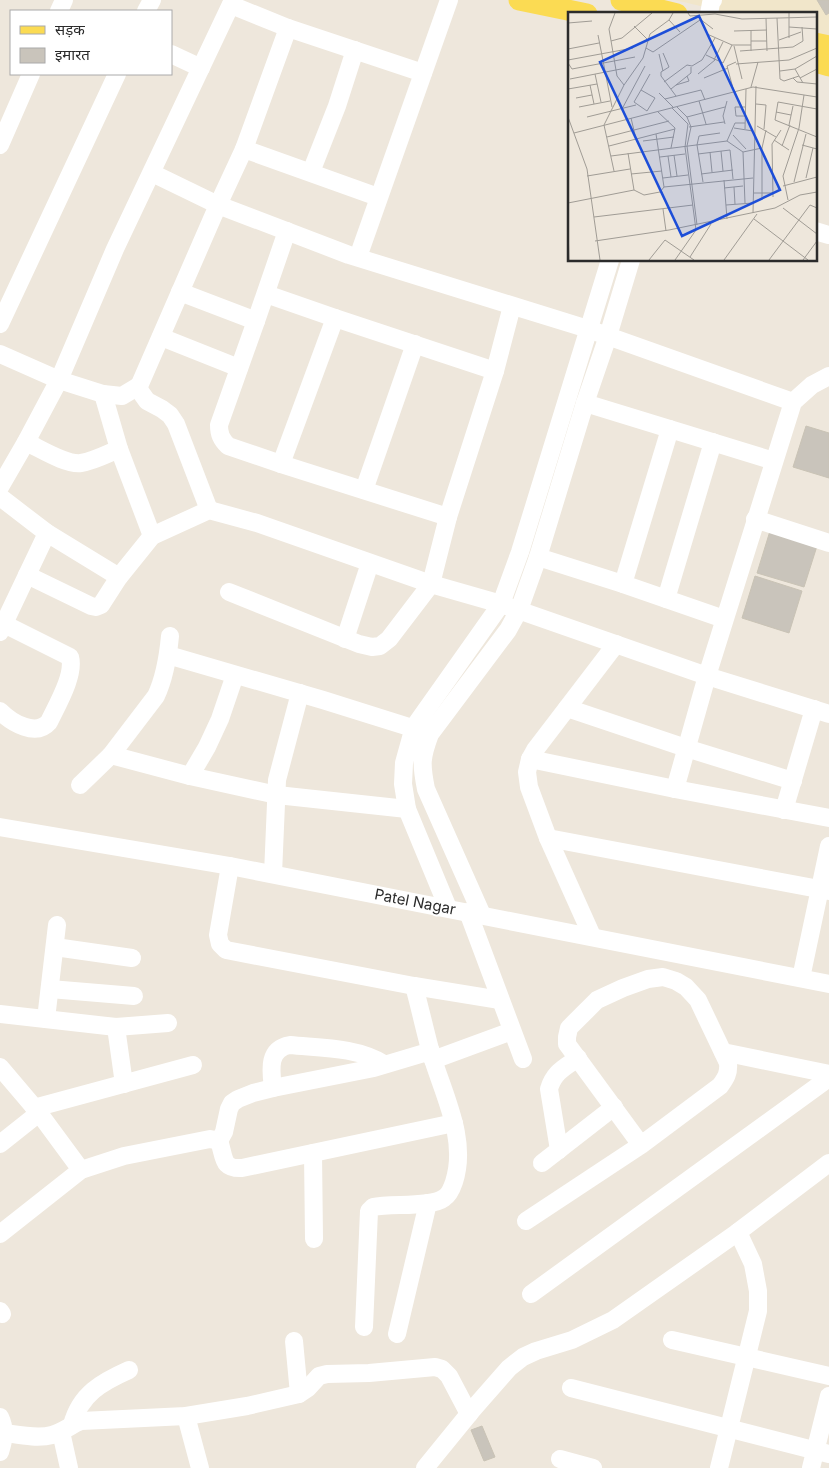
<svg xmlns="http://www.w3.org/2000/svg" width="829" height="1468" font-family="Inter,'Noto Sans Devanagari',sans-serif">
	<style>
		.education { fill: #f1e6ca }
		.building { fill: #c9c4bb; stroke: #c9c3b5 }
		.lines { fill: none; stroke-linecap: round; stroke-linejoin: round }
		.minor { stroke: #fff; stroke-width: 18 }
		.major { stroke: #fbdb53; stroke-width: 21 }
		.labels { text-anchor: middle; stroke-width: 4; stroke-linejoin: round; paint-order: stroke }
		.street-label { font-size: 15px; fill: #2b2b2b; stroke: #fff }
		.inset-road { fill: none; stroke: #a09c95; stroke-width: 1 }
		.view { fill: #1d4ed8; fill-opacity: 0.15; stroke: #1d4ed8; stroke-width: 2.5 }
		.inset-edge { fill: none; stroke: #2b2b2b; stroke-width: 2.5 }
	</style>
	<rect width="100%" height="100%" fill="#eee7dc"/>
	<polygon class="education" points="675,0 829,0 829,36 815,33 815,14 734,14"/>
	<g class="building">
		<polygon points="817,0 829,0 829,13 826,15"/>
		<polygon points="806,426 829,433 829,478 793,467"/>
		<polygon points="770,531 817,546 804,587 757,573"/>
		<polygon points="755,576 802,591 789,633 742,618"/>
		<polygon points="482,1426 495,1457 484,1461 471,1430"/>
	</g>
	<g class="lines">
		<g class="minor">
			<polyline points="231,5 288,28 423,73"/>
			<polyline points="59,11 64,0"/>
			<polyline points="146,11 152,0"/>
			<polyline points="709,14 711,3 713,0"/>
			<polyline points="171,54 201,68"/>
			<polyline points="0,145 31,74"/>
			<polyline points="244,149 378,197"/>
			<polyline points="311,172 337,106 355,50"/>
			<polyline points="152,173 218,205 349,255 588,329 793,402"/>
			<path d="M287,231L256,321L219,425C219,434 221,439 228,446L281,464L448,517"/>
			<polyline points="815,231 829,235"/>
			<polyline points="358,257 449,0"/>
			<polyline points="180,292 256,321"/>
			<polyline points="266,294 335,318 495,371"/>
			<polyline points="0,324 117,74"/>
			<polyline points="161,337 239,368"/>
			<polyline points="0,354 59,380 103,394 122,396 137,387 140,384 218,205 244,149 288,28"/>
			<polyline points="137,387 147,401 162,409 170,415 176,424 209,510"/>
			<polyline points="103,394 119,449 152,536"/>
			<polyline points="585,403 774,461"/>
			<path d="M26,442C41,449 66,465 81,463C94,461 107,454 119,449"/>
			<polyline points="281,464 335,318"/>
			<polyline points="0,487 26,442 59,380 115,249 233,0"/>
			<polyline points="364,490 415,344"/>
			<polyline points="0,497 47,533 119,577"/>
			<polyline points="755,519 829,543"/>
			<polyline points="538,557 623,584 724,619"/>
			<polyline points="27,575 91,606 96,607 101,605 119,577 152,536 209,510 257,523 431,584 501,604 707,676 829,714"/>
			<polyline points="623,584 670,429"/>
			<polyline points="229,592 359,644 372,647 380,646 389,639 431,584 448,517 495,371 512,306"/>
			<polyline points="666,599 713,442"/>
			<polyline points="0,632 47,533"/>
			<polyline points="345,639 370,563"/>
			<polyline points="168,655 323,700 425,732"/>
			<polyline points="567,708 686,748 793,781"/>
			<path d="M0,711C12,723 36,737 49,722C57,705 75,675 70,657L4,624"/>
			<polyline points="111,755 190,776 277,795 407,809"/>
			<polyline points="530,759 675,789 829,818"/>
			<polyline points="190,776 207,747 220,719 235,675"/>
			<path d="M80,785L111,755L156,696C165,677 168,657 170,636"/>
			<polyline points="675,789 707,676 793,402 812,385 829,376"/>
			<polyline points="784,810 814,709"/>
			<polyline points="0,827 230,866 829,984"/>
			<polyline points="548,838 829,891"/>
			<polyline points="230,866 218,935 220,944 226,950 414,986 500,1000"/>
			<polyline points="273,874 277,780 300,693"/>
			<polyline points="448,908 407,809 403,784 404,763 414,727 501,604 520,552 610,260"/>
			<polyline points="468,912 523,1059"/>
			<path d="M482,915L426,789C421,764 421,758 430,734L508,630L519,610L538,557L585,403L608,336L631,260"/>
			<polyline points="592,936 548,838 529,787 527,772 530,759 535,750 616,644"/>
			<polyline points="55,947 132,958"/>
			<polyline points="801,978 829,846"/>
			<polyline points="50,989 134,996"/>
			<polyline points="0,1014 116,1027 168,1023"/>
			<polyline points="46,1019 57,925"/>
			<polyline points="116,1027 124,1084"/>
			<polyline points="723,1052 829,1074"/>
			<polyline points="433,1060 512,1031"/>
			<polyline points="0,1067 39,1113 81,1170"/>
			<path d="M273,1088C271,1071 267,1049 290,1045C321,1048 357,1047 384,1064"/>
			<polyline points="34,1108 193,1065"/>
			<polyline points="219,1141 224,1132 229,1109 232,1103 238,1099 253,1093 273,1088 374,1068 431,1051"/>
			<polyline points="0,1144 39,1113"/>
			<path d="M559,1150L549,1089C554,1072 564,1068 578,1058"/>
			<polyline points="313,1153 314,1239"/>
			<polyline points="542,1163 614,1107"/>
			<path d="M526,1221L641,1145L720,1086C726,1078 729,1073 728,1063L698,1000L686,987L676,981L663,977L648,979L623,988L597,1000L569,1028L567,1037V1044L641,1145"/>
			<path d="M0,1234L81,1170L124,1156L210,1139L219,1141C225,1157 221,1169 242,1168L454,1123"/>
			<polyline points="531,1294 829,1078"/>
			<polyline points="0,1311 2,1314"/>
			<path d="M364,1327L369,1211L373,1207C391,1203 431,1208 444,1198C449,1195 452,1188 454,1182C468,1139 443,1094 431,1053C425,1031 420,1008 414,986"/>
			<polyline points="397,1334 428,1203"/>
			<polyline points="672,1340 829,1376"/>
			<polyline points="294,1341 299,1394"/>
			<polyline points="571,1388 829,1454"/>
			<polyline points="186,1416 200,1468"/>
			<path d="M0,1417C6,1430 4,1439 0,1452"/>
			<path d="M72,1425C80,1394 102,1382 129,1370"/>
			<polyline points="61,1432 69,1468"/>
			<path d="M5,1433C19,1435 38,1439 52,1435C63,1432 71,1425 81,1421L186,1416L247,1406L299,1394L308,1388L319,1376L327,1374L369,1373L435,1367L442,1369L449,1376L469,1414"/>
			<polyline points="560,1459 593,1468"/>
			<polyline points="425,1468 473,1409 509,1368 523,1357 536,1351 572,1340 613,1320 738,1232 829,1163"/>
			<polyline points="719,1468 758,1311 758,1291 753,1264 738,1232"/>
			<polyline points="811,1468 829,1396"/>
		</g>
		<g class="major">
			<polyline points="519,0 587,14"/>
			<polyline points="621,0 677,14"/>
			<polyline points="815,43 829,46"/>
			<polyline points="815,62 829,66"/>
		</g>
	</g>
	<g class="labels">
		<g class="street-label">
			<text transform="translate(415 902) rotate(11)" y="5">Patel Nagar</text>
		</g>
	</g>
	<g transform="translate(568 12)">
		<rect width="249" height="249" fill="#eee7dc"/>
		<path class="inset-road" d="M47,1L41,17L49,64L56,73M120,1L122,4L147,2L174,7L249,5M221,1V26M198,6L199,39M209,6L212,67L216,69L231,64M132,7L145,17M101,8L112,20M0,11L24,9M66,14L80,28M221,15L249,17M183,18V39M166,19L199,18M139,22L164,33H183M30,23L44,95M211,28L233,20M43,29L54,26L84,1M183,29H199M166,34L174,67M78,36L85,40L132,8M0,37L31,31M172,39L225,35L235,29L234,15M95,41L101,55L93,60V64L108,84M91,42L95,59M138,43L155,51L164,33M0,48L65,36M146,48L155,30M0,51L4,57L67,45M168,52L221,48L249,36M227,57L235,71M212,59L227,57L249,44M27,62L33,90M130,62L147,48M136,66L160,56M225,66L229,70L249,72M232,66L249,57M2,67L58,56M96,70L119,53L124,54L134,48L147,26M22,73L26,92M108,73L121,69L119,64M183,75L190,50M0,77L29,72M103,77L123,61V55M73,78L87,86L79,99L66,90L73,78L82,62M166,80L159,54L168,50M91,81L106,96M8,86L24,83M97,87L133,78L137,88M131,89L138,112M188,92L198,93L196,117M11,95L42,89M109,95L119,105L123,115L119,134L129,213M104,96L120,112L117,135L128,218L107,248M54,97L77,54M249,97L210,90L207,108L249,125M90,100L107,116L103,136M208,100L223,103M177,104H168L167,95H177M0,105L19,157L32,248M19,105L68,93M119,105L157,95M63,106L68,127M157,112L155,104L159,89M221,113L225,94M189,114L208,125M121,115L156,110M166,116L185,119M177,117L178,77M6,121L185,75L249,85M165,123L178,137M39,125L101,109M206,128L221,138M75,129L106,125M159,129L175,140M234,133L249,137M41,134L107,117M214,134L222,113M153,139L155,159M142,140L144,160M60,141L66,178L76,183L92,180L96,175L88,122M130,142L162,138L165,167M106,143L109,164M43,144L159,129L167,111H177M100,144L103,165M92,145L117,142M46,159L36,113L56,73L75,46L82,22L101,8L105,1M63,162L94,159M133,162L165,158M19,164L62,157M95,166L120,163M238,166L245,136M156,168L159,207M135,170L129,133L131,124L152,121M226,170L238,122M215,174L249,165M96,175L185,166M166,175L167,192M156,176L175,174M185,181H205M205,185L204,132L213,118M194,187V136L198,118M220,188L215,164L231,116L236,83M0,191L66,178M177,191L175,140L194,136M158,193L185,191M215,196L249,222M95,197L98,219M185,201L188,74M26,205L125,193M186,207L240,248M0,215L1,248M27,229L101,218L207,196L232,183L249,180M122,245L143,212M81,248L97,228L126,248M156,248L189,202M201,248L242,193L249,196M235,248L249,229"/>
		<path class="view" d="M131,4L212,178L114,224L32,50Z"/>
		<rect width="249" height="249" class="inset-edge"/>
	</g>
	<rect x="10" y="10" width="162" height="65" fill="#ffffff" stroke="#aaaaaa"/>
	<rect x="20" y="26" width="25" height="8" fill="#fbdb53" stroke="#aaaaaa"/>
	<text x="55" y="35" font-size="15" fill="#2b2b2b">सड़क</text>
	<rect x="20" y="48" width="25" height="15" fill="#c9c4bb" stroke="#aaaaaa"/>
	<text x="55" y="60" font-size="15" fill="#2b2b2b">इमारत</text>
</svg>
